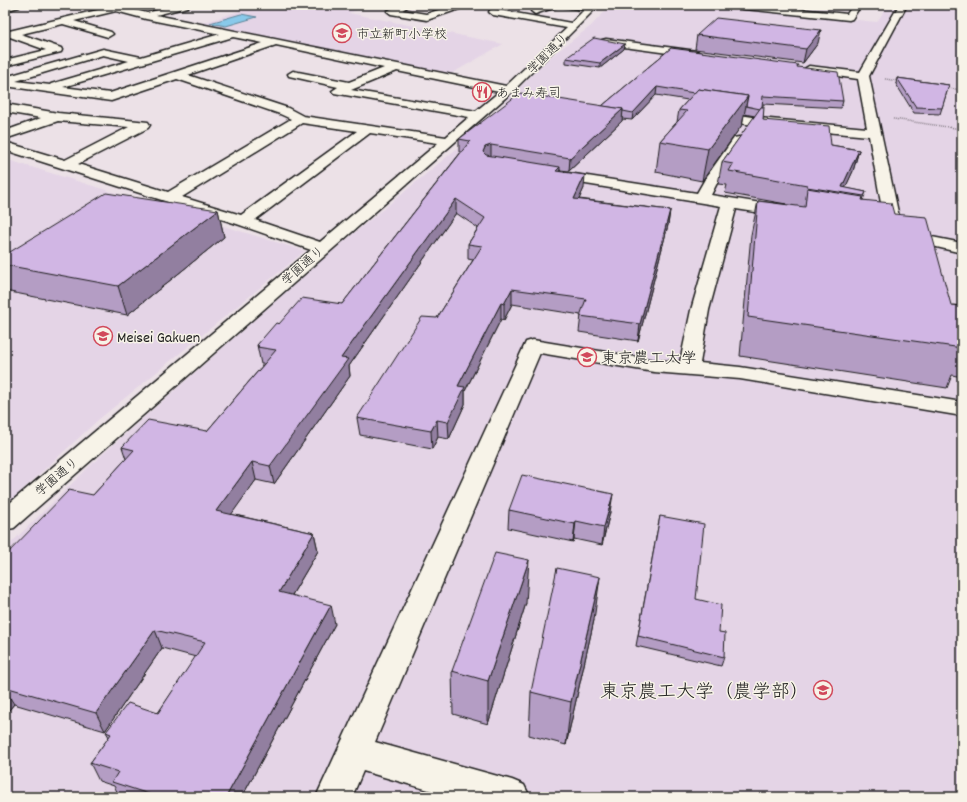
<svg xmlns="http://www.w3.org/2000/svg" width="967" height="802" font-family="Dekko,'Klee One',sans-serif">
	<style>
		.built { fill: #e4d4e6 }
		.water { fill: #89c9ea; stroke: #5d8498 }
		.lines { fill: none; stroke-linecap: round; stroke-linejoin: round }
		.minor-casing { stroke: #1c1c1c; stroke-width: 3 }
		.major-casing { stroke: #1c1c1c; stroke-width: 3 }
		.path { stroke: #1c1c1c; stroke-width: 1.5; stroke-dasharray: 0.5 1.5; stroke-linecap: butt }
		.minor { fill: #f7f3e8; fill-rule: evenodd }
		.major { fill: #f7f3e8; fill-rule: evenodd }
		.wall { fill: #b49dc4; stroke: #1c1c1c }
		.shaded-wall { fill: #927fa0; stroke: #1c1c1c }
		.building { fill: #d1b6e4; stroke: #1c1c1c }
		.labels { text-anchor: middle; stroke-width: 3; stroke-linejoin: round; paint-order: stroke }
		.far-poi-label { font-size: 13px; fill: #1c1c1c; stroke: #f7f3e8; text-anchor: start }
		.far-street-label { font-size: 13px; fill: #1c1c1c; stroke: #f7f3e8 }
		.poi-label { font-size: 16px; fill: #1c1c1c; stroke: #f7f3e8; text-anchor: start }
		.near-poi-label { font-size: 19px; fill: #1c1c1c; stroke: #f7f3e8; text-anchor: end }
	</style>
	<rect width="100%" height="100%" fill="#ece1e7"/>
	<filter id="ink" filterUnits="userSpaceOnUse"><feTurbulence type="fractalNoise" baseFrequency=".025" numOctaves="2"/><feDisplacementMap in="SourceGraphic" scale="8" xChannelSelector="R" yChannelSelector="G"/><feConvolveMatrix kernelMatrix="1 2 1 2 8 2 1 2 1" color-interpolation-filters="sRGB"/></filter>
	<g filter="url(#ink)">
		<g class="built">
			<polygon points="258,5 370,5 349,13 503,44 449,75 199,24"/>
			<polygon points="611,5 711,5 877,22 888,5 962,5 962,797 5,797 5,549 95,461 330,253 466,141 549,58 591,26"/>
			<polygon points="5,159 305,251 98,420 5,506"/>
		</g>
		<polygon class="water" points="241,14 257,17 226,26 210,23"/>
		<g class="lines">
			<defs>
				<g id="minor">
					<path d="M101,5H115L147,13L175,5H189L188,7L156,15L506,86L567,28L493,15L489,12L490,10L493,9L571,23L584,10L565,7L564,5H599L512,92L14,528L5,530V507L311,250L237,224L5,150V142L65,160L129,127L58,121L5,139V131L41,118L5,112V104L58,113L148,122L150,125L148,128L78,164L168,192L291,119L280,114L177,79L111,101L5,86V77L103,49L141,57L220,34L146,19L116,11L74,21L111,32L113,34L108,37L63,24L21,34L61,48L62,50L61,52L5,66V60L46,50L10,37L5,38V32L106,8ZM233,37L263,43L110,93L63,87ZM276,45L384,68L349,82L293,71L288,74L289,76L338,87L332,91L334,93L469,117L446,137L303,116L288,108L188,75ZM103,55L129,61L51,84L50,85L16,81ZM397,71L499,92L476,111L351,90ZM302,123L357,131L241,215L182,197ZM370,133L438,143L320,242L255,220Z"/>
					<polygon points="399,5 411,5 402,10 426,14 454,5 466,5 465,7 427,20 391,14 387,11"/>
					<polygon points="544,5 557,5 556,7 535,14 531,11 532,9"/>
					<polygon points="731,5 760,5 847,14 853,5 861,5 852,19 849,20 735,8"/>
					<polygon points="899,5 907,5 869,76 902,231 962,243 962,253 898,238 896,235 888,234 886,231 869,136 759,126 715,119 711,118 709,115 711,112 715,111 759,118 867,128 858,79 809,72 804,69 809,66 860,72"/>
					<polygon points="606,39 697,51 702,54 697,57 602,44 601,42 602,40"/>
					<polygon points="739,137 744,138 746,141 719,179 711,195 786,207 792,209 794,212 792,215 786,217 736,209 709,310 700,363 740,367 962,402 962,416 740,379 654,372 540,353 375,742 512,780 524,785 530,797 453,797 363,771 352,797 316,797 526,342 533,340 654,360 680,362 691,310 721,206 555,179 550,178 548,175 550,172 555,171 697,193 705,179 734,138"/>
				</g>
				<polygon id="major" points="5,5 20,5 19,7 5,11"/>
			</defs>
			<use href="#minor" class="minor-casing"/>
			<use href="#major" class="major-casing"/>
			<g class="path">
				<polyline points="885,79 898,81"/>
				<polyline points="947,88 962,90"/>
				<polyline points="893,119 962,129"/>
			</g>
			<use href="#minor" class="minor"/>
			<use href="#major" class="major"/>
		</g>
		<g class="wall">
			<polygon points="697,35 818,43 803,63 695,49"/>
			<polygon points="671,48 797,67 843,101 841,108 763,104 763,120 831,145 859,150 853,171 845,188 866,192 863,200 894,214 951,305 962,306 962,377 952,375 947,388 740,356 751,235 758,201 786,204 725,193 727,185 718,184 722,162 755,116 744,114 742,125 702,181 656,172 660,141 677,122 679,110 688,100 656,95 632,120 622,119 622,121 569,171 560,170 560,172 584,188 579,199 670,210 668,225 638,341 579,332 581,315 512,304 504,320 501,319 465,391 465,404 449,439 438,437 432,449 360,435 357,418 437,318 473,260 468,259 468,244 478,228 456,213 349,366 350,376 274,484 256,480 231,514 314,533 318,551 292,595 335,624 242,797 120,797 114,786 99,781 90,763 109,737 106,732 158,713 196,657 162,648 105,731 14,704 5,715 5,556 93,495 126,459 122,447 207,431 264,364 261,364 257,345 279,324 342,304 461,152 459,152 459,139 602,106"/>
			<polygon points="624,49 600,68 566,63 566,58"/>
			<polygon points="897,78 949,85 940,114 914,113 896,84"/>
			<polygon points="218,210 224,237 127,315 5,291 5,255"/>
			<polygon points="509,510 610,512 602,545 574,539 573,542 508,528"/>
			<polygon points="660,516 696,599 719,632 724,657 721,666 636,646"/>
			<polygon points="526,603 488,724 453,714 452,671"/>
			<polygon points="594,620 566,745 529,735 531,692"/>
		</g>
		<g class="shaded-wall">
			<polygon points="821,30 818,43 803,63 806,49"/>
			<polygon points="625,44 624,49 600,68 600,63"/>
			<polygon points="657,87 656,95 632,120 633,113"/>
			<polygon points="748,96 742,125 702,181 708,149"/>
			<polygon points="623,109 622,121 569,171 570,158"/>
			<polygon points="491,145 491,159 485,160 483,152 485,147"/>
			<polygon points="859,150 853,171 843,193 842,187"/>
			<polygon points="560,167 559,181 556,171"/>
			<polygon points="585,175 584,188 573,213 574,199"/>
			<polygon points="456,199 456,213 349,366 350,376 274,484 270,466 341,358"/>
			<polygon points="218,210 224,237 127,315 118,286"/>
			<polygon points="670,210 668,225 638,341 640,324"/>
			<polygon points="512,289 512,304 504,320 504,304"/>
			<polygon points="501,303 501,319 465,391 465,404 449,439 448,422 458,386"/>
			<polygon points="437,420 438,437 432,449 431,431"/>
			<polygon points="252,462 256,480 221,529 216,511"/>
			<polygon points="613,494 610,512 602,545 604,527"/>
			<polygon points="576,521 574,539 573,542 575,524"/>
			<polygon points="314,533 318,551 283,610 279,592"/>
			<polygon points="529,560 526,603 488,724 488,681"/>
			<polygon points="600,577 594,620 566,745 571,702"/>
			<polygon points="331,605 335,624 242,797 226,797"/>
			<polygon points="155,630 162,648 105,731 96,713"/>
			<polygon points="5,690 14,704 5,715"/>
		</g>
		<g class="building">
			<polygon points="716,18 821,30 806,49 697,35"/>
			<polygon points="594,38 625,44 600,63 566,58"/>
			<polygon points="671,48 798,65 797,67 838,72 843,101 763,96 762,107 761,107 760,109 746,106 748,96 698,89 694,93 657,87 633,113 623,111 623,109 602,106"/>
			<polygon points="897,78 949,85 942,108 916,107"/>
			<polygon points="698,89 748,96 708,149 660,141 687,111 679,110"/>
			<polygon points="520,93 623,109 570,158 491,145 485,147 483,152 486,155 560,167 556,171 585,175 574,199 670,210 640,324 580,316 586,299 512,289 504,304 501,303 458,386 465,387 448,422 437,420 431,431 357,418 422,317 437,318 482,246 468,244 485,218 456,199 341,358 348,359 270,466 252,462 216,511 314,533 279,592 331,605 226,797 158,797 112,782 118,772 90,763 111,734 106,732 128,703 158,713 205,642 155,630 96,713 5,687 5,556 69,490 93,495 134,450 122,447 148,420 207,431 276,350 257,347 259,346 257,345 276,323 279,324 302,298 342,304 470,141 459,139"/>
			<polygon points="761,107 764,107 763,120 829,126 831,145 859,150 842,187 866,192 864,196 807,187 807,185 729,171 733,164 722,162"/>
			<polygon points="807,188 863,197 862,200 891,203 894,214 927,217 951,305 962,306 962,335 960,335 962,343 962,348 748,317 758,201 805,207"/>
			<polygon points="106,193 218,210 118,286 5,265 5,255"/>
			<polygon points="522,475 613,494 604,527 576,521 575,524 509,510"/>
			<polygon points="660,516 704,524 696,599 721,605 719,632 725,633 724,657 638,636"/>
			<polygon points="495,553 529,560 488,681 452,671"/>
			<polygon points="557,568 600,577 571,702 531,692"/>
		</g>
	</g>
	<defs>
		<symbol id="school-ring" viewBox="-11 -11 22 22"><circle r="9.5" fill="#f7f3e8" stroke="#d1495b" stroke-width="1.5"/><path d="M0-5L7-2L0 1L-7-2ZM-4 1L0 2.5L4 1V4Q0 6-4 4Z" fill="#d1495b"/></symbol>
		<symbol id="restaurant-ring" viewBox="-11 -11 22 22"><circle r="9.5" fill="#f7f3e8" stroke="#d1495b" stroke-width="1.5"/><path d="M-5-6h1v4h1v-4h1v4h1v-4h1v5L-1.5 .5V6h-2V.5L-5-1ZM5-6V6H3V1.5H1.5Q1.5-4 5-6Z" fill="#d1495b"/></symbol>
		<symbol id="university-ring" viewBox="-11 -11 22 22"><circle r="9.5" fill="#f7f3e8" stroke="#d1495b" stroke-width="1.5"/><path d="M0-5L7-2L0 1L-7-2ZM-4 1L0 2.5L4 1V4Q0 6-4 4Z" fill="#d1495b"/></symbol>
	</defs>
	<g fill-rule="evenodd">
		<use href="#school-ring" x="331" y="22" width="22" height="22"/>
		<use href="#restaurant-ring" x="471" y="81" width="22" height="22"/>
		<use href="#school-ring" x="92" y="325" width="22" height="22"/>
		<use href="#university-ring" x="576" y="346" width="22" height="22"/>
		<use href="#university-ring" x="812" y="679" width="22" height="22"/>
	</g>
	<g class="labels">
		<g class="far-poi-label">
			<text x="356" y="38">市立新町小学校</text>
			<text x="496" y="97">あまみ寿司</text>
		</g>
		<g class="far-street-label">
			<text transform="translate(547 53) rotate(-44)" y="5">学園通り</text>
			<text transform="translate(302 265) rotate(-41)" y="5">学園通り</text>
			<text transform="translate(56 476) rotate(-40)" y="5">学園通り</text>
		</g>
		<g class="poi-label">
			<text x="117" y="342">Meisei Gakuen</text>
			<text x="601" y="363">東京農工大学</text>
		</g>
		<g class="near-poi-label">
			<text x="809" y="697">東京農工大学（農学部）</text>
		</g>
	</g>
	<rect width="967" height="802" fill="none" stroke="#f7f3e8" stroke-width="20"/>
	<rect x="10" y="10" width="947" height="782" fill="none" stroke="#1c1c1c" stroke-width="1.5" filter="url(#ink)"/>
</svg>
